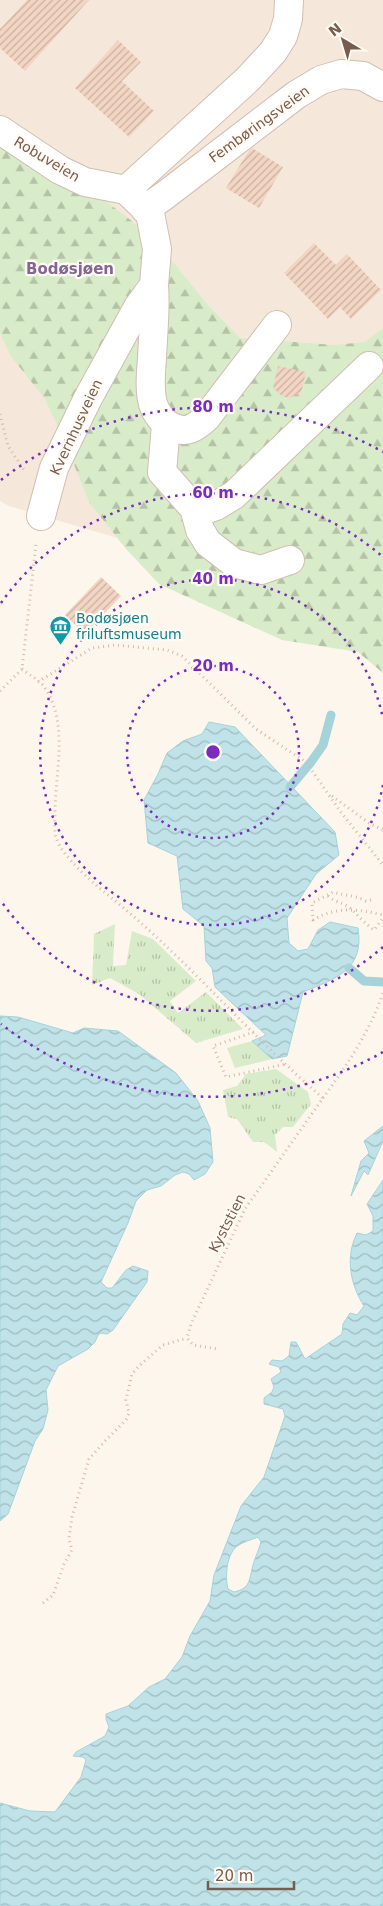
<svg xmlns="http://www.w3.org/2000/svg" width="383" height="1906" font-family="'DejaVu Sans',sans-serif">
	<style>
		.residential { fill: #f5e8da }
		.grass { fill: url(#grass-tufts) }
		.forest { fill: url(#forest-firs) }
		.water { fill: url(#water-waves); stroke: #a5d3da; fill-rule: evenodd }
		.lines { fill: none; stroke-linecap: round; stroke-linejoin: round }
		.stream { stroke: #a5d3da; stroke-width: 9 }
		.building { fill: url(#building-hatch) }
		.minor-casing { stroke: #d1beb0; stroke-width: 30 }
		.path { stroke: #d9b8a5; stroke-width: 3; stroke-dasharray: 1 4; stroke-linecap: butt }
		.minor { stroke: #fff; stroke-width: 28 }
		.ring { fill: none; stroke: #7b2cbf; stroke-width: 2.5; stroke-dasharray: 2.5 5 }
		.labels { text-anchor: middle; stroke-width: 4.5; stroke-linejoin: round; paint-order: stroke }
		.street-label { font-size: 14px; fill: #7a5c4d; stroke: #fffaf3 }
		.culture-label { font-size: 14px; fill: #0d838f; stroke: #fffaf3; text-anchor: start }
		.neighbourhood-label { font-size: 15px; font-weight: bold; fill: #846695; stroke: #fffaf3 }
		.centre { fill: #7b2cbf; stroke: #fffaf3; stroke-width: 2.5 }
		.ring-label { font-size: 15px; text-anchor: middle; font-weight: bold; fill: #7b2cbf; stroke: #fffaf3; stroke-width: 4.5; stroke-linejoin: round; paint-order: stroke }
	</style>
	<defs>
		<pattern id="grass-tufts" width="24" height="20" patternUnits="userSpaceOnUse" patternTransform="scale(1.25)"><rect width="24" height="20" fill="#d8ecc9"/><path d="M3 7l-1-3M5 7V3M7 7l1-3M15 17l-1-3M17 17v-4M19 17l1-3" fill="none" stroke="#b4c2a5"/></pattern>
		<pattern id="forest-firs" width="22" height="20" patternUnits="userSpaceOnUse" patternTransform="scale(1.25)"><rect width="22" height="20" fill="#d8ecc9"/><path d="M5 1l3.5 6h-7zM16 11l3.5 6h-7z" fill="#b4c2a5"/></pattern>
		<pattern id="water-waves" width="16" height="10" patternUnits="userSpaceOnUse" patternTransform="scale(1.25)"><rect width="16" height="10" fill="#bfe3e8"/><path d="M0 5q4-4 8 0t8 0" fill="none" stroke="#a0bbbe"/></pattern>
		<pattern id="building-hatch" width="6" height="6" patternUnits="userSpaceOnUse" patternTransform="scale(1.25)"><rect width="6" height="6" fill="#f3d5c3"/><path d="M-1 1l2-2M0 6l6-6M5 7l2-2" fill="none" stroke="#cab0a1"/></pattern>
	</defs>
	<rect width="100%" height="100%" fill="#fdf6ec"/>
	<polygon class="residential" points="0,0 383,0 383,553 209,565 9,506 0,501"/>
	<g class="grass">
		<polygon points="115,924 113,966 126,965 132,931 153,939 196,981 170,1001 178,1013 206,992 243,1029 196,1043 139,994 110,978 92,985 94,934"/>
		<polygon points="252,1041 272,1059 235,1068 227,1048"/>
		<polygon points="276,1069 308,1092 311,1104 293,1127 283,1127 275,1135 277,1152 264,1142 253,1142 237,1119 228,1117 223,1090 237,1086 246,1074"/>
	</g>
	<polygon class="forest" points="0,135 99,196 141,228 174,263 206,303 240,338 334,345 365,342 383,328 383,673 358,652 282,640 159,584 126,549 89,502 67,447 45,399 10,355 0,333"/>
	<g class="water">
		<path d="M209,722L235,727L335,832L339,855L316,874L287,918L289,943L298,951L308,949L318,930L330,922L358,928C365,970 335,979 303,992L287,1056L272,1059L252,1041L266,1035L215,987L212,968L206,961L204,926L183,909L177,856L148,843L144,800L158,774L167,753L183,741L202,734Z"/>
		<polygon points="0,1016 18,1017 73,1033 84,1028 118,1031 176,1073 198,1101 210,1128 213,1162 205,1174 194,1180 189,1174 183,1172 175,1175 161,1186 147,1190 136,1201 128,1223 101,1282 107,1288 112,1288 126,1270 133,1266 148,1271 147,1282 113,1330 107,1334 101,1333 98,1335 95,1342 88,1349 58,1366 46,1390 48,1410 43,1429 35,1441 8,1514 0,1521"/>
		<polygon points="383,1126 383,1141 368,1175 364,1171 351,1196 361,1161 369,1153 364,1141"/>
		<path d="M383,1180V1906H0V1803L30,1811L55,1812L81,1777L86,1760L83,1757L73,1756L76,1752L105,1736L109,1727L106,1719V1714L128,1706L149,1687L165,1679L182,1657L190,1636L210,1601L214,1575L241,1506L264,1477L285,1416L283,1409L264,1404V1398L272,1392L274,1387L271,1379L281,1372L279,1367L269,1364L272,1360L282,1361L289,1356L291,1342H296L305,1359L342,1334L343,1324L350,1313L357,1315L364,1306C350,1284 345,1257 357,1233L366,1235L373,1231V1216L367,1204ZM258,1537L261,1542C259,1550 255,1557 253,1565C249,1580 251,1588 234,1592L228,1589C225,1578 226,1556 236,1547C242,1542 251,1540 258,1537Z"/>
	</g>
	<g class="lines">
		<g class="stream">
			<polyline points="290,787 311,762 323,745 331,715"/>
			<polyline points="349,968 364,981 383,982"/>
		</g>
	</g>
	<g class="building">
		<polygon points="27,0 89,0 25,71 0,48 0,29"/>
		<polygon points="118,40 141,62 122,81 154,111 129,137 75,88"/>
		<polygon points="252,148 283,167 259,208 226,188 248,152"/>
		<polygon points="314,243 336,265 347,254 381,290 351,319 340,307 328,319 284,273"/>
		<polygon points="278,366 306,372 301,393 289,398 282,396 273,388"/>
		<polygon points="101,577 121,596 85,634 65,615"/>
	</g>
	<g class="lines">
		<defs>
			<g id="minor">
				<polyline points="0,130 60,170 85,182 126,190"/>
				<polyline points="126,190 248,79 273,52 283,36 288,19 289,0"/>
				<polyline points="145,209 164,196 296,95 321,80 341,74 363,76 383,87"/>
				<path d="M154,285C156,309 153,333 152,358C151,372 149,389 153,404C156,413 163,423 172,427C186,434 195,428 206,418L277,325"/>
				<polyline points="166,425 162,472 191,505 201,511 216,506 234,495 369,366"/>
				<polyline points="194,507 200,530 208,543 234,563 261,570 290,560"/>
				<polyline points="41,516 54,468 88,398 138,307 154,285 157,249 150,213 126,190"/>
			</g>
		</defs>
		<use href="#minor" class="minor-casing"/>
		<g class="path">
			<polyline points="0,414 8,446 24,470"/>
			<path d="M22,669C29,675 41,681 45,688C70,726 54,776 55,818C55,824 54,831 56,837C61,857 98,887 114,900C189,961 250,1036 323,1098L245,1209L191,1324L187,1338L193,1345L218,1349"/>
			<polyline points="38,682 92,648 115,645 167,650 182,656 256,729 306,762 340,811 383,865"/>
			<polyline points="0,691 22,669 36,544"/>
			<polyline points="332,796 369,823 383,830"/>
			<path d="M328,896C335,902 342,902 350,908C358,915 364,923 374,930L383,918"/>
			<path d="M371,900L366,901C355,895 345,896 333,892L312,903L313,920C336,906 358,909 383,915"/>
			<polyline points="254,1032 213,1046 226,1077 286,1064"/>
			<path d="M323,1098C347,1065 369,1033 383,993"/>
			<polyline points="43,1603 53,1595 64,1564 72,1550 69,1539 72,1517 89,1459 106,1440 126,1420 129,1413 126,1400 132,1374 140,1365 163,1345 187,1338"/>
		</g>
		<use href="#minor" class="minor"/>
	</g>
	<g class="ring">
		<circle cx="213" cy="752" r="86"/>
		<path d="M383 785A173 173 0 1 1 383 719"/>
		<path d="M383 947A259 259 0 0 1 1 901M1 603A259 259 0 0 1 383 557"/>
		<path d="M383 1052A345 345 0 0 1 1 1024M1 480A345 345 0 0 1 383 452"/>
	</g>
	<defs>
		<symbol id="museum-pin" viewBox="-11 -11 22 30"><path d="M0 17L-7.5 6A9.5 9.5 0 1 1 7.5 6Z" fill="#0f9aa8" stroke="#fffaf3"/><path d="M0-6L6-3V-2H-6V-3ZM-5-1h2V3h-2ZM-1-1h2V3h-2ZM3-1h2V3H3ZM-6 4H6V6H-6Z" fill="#fff"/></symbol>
	</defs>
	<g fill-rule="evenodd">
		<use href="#museum-pin" x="48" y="614" width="25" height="34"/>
	</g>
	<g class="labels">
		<g class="street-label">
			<text transform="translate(259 124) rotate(-36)" y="5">Fembøringsveien</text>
			<text transform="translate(47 159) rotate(31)" y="5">Robuveien</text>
			<text transform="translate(76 427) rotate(-65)" y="5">Kvernhusveien</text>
			<text transform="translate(227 1223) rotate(-63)" y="5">Kyststien</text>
		</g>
		<g class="culture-label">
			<text x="76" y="623">Bodøsjøen<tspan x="76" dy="16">friluftsmuseum</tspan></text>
		</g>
		<g class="neighbourhood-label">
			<text x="70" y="274">Bodøsjøen</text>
		</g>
	</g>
	<circle cx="213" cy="752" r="8" class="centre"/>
	<g class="ring-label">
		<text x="213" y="412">80 m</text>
		<text x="213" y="498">60 m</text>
		<text x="213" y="584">40 m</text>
		<text x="213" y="671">20 m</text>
	</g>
	<g transform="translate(343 40) rotate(322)" stroke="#fffaf3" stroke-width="4" paint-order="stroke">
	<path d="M0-4L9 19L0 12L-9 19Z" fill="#7a5c4d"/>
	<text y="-8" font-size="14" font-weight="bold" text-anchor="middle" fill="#7a5c4d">N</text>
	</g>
	<path d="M208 1881v8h86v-8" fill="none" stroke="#7a5c4d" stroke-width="2.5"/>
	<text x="215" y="1881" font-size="15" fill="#7a5c4d" stroke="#fffaf3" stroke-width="4" paint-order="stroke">20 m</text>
</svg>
